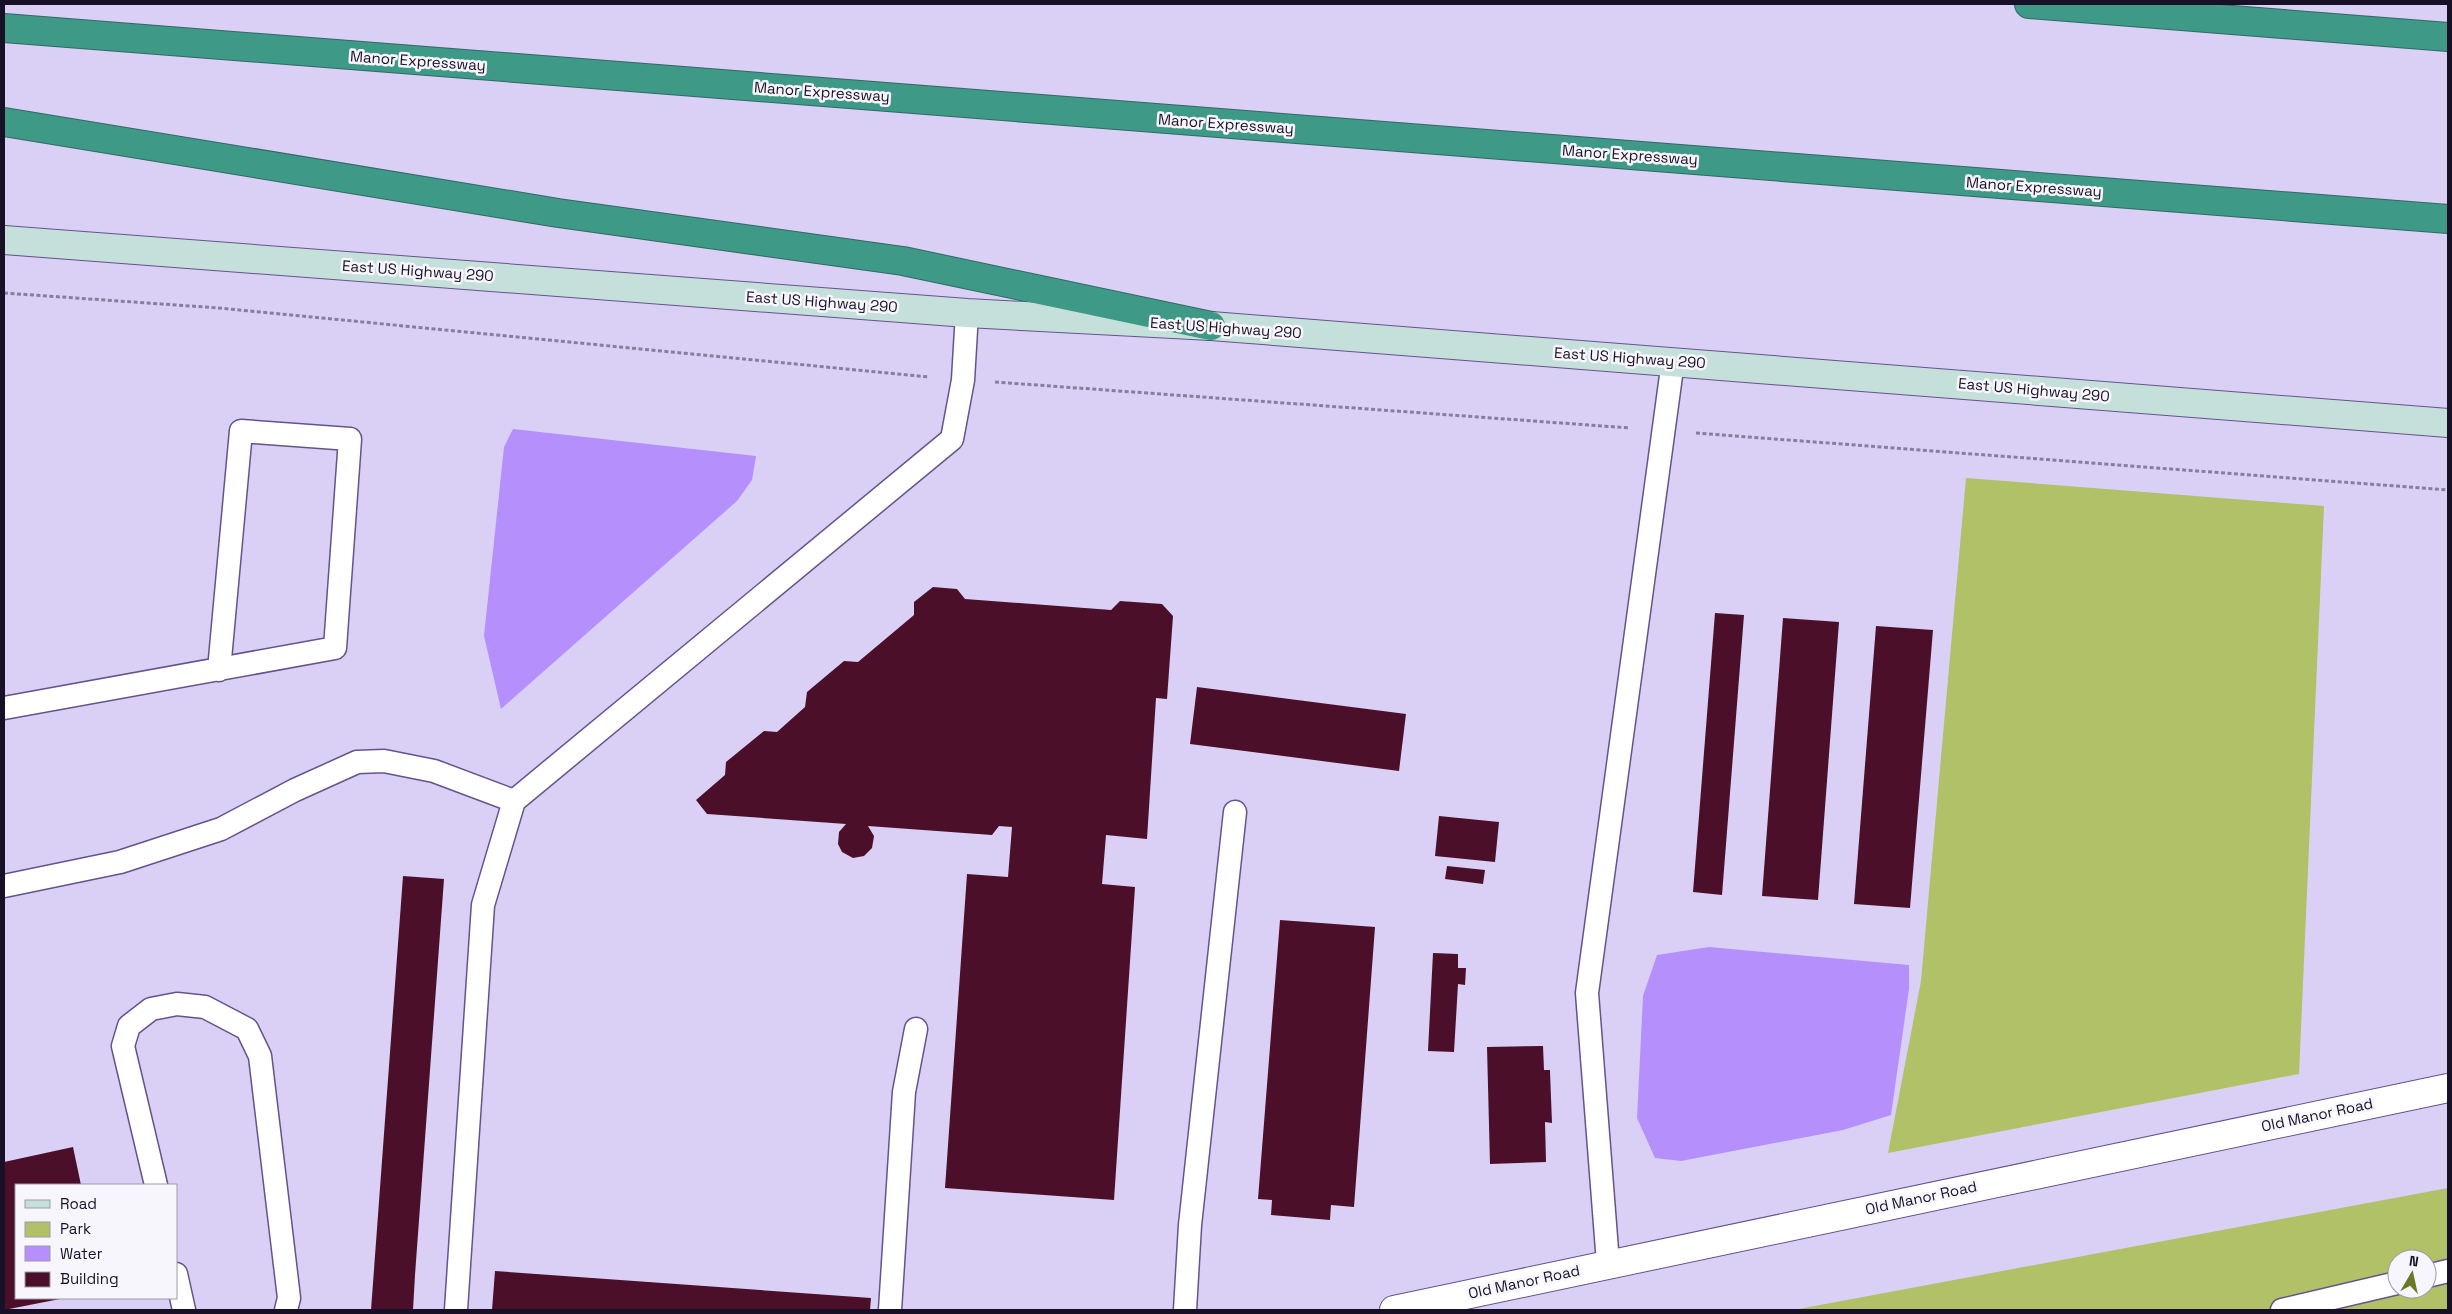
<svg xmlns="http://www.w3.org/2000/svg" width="2452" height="1314" font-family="'Space Grotesk',sans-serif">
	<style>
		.green { fill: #b0c167; fill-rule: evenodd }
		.water { fill: #b590fd }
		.building { fill: #4c0f2a }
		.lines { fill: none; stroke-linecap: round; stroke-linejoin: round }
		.service-casing { stroke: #65538a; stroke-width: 25 }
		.tertiary-casing { stroke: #65538a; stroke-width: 30 }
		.secondary-casing { stroke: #65538a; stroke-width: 30 }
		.motorway-casing { stroke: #316965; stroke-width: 30 }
		.path { stroke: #877e9e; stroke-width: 3; stroke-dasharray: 4 2.5; stroke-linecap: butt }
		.service { stroke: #fff; stroke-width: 22 }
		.tertiary { stroke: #fff; stroke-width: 28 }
		.secondary { stroke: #c5e0db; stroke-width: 28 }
		.motorway { stroke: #3e9987; stroke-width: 28 }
		.labels { text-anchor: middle; stroke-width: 5; stroke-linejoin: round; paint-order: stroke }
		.street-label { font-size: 15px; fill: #181027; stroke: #f8f6fd }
	</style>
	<rect width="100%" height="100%" fill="#dad0f6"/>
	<g class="green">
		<polygon points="1966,478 2324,506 2299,1074 1888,1153 1921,981"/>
		<path d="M2448,1188V1310H1793ZM2397,1259H2427V1289H2397Z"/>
	</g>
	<g class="water">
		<polygon points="513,429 756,456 752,480 737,501 501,709 484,636 504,447"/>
		<polygon points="1709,947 1909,965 1909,989 1891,1115 1843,1130 1681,1161 1655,1158 1637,1118 1643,996 1657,955"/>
	</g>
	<g class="building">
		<polygon points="933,587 957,589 965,599 1111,610 1120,601 1162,604 1173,616 1167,699 1156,698 1147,839 1106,835 1102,884 1135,887 1114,1200 945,1188 967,874 1008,877 1012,827 999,826 992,835 868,826 874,836 872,848 864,856 853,858 842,852 838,844 839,832 846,824 707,814 696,800 725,775 726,762 764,731 777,732 805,707 807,692 844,661 858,662 914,615 914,602"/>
		<polygon points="1715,613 1744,615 1722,895 1693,892"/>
		<polygon points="1783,618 1839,622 1818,900 1762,896"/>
		<polygon points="1876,626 1933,630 1910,908 1854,904"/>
		<polygon points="1197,687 1406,714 1399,771 1190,744"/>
		<polygon points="1439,816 1499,822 1495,862 1435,856"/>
		<polygon points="1447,866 1485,870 1483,884 1445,879"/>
		<polygon points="403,876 444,879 415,1275 413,1310 371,1310"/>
		<polygon points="1280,920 1375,927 1354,1207 1331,1205 1330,1220 1271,1215 1272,1200 1258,1199"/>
		<polygon points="1433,953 1458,954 1458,968 1466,968 1465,985 1458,984 1454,1052 1428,1051"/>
		<polygon points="1543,1046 1544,1070 1550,1070 1550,1072 1552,1123 1545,1122 1546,1162 1490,1164 1487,1047"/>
		<polygon points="73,1147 81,1185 16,1185 16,1298 60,1299 4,1310 4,1162"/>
		<polygon points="495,1271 871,1298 870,1310 492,1310"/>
	</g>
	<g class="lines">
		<defs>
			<g id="service">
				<polyline points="4,708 335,648 350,439 241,431 219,670"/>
				<polyline points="4,886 120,862 221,829 295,790 357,762 384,761 434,771 514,801"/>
				<polyline points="156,1185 123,1046 129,1026 151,1009 177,1004 205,1007 247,1029 260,1056 289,1298 286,1310"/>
				<polyline points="1608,1263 1587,993 1673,361"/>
				<polyline points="176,1274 184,1310"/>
				<polyline points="2427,1276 2448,1271"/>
				<polyline points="456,1310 483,905 514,801 952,439 963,380 967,313"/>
				<polyline points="890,1310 904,1092 916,1029"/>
				<polyline points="1185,1310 1190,1225 1235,812"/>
				<polyline points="2282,1310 2397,1283"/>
			</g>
			<polyline id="tertiary" points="1394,1310 2448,1088"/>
			<polyline id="secondary" points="4,240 967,313 1211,326 2448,423"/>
			<g id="motorway">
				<polyline points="2029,4 2448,37"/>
				<polyline points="4,28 2448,219"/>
				<polyline points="4,122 558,213 903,261 1211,326"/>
			</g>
		</defs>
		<use href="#service" class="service-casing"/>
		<use href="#tertiary" class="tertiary-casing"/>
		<use href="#secondary" class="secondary-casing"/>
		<use href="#motorway" class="motorway-casing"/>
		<g class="path">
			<polyline points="4,293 219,308 929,377"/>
			<polyline points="995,382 1630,428"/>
			<polyline points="1696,433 2448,490"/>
		</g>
		<use href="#service" class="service"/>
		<use href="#tertiary" class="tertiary"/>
		<use href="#secondary" class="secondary"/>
		<use href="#motorway" class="motorway"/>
	</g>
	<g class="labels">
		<g class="street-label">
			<text transform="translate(418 61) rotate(4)" y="5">Manor Expressway</text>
			<text transform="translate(822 92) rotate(4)" y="5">Manor Expressway</text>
			<text transform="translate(1226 124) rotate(4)" y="5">Manor Expressway</text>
			<text transform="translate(1630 155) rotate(4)" y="5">Manor Expressway</text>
			<text transform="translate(2034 187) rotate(4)" y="5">Manor Expressway</text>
			<text transform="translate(418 271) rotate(4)" y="5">East US Highway 290</text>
			<text transform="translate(822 302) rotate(4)" y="5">East US Highway 290</text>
			<text transform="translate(1226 328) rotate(4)" y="5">East US Highway 290</text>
			<text transform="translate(1630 358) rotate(4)" y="5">East US Highway 290</text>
			<text transform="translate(2034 390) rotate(5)" y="5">East US Highway 290</text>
			<text transform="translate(2317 1115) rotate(-12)" y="5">Old Manor Road</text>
			<text transform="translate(1921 1198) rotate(-12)" y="5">Old Manor Road</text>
			<text transform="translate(1524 1282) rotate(-12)" y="5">Old Manor Road</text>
		</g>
	</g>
	<rect width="2452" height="1314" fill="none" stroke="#181027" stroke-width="10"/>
	<rect x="15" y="1184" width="162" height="115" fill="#f8f6fd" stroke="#9e9aa7"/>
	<rect x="25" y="1200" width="25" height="8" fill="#c5e0db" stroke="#9e9aa7"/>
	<text x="60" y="1209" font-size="15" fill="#181027">Road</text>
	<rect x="25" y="1222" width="25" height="15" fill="#b0c167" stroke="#9e9aa7"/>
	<text x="60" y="1234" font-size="15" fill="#181027">Park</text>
	<rect x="25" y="1246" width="25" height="15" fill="#b590fd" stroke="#9e9aa7"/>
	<text x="60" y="1259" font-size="15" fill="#181027">Water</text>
	<rect x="25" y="1272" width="25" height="15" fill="#4c0f2a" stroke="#9e9aa7"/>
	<text x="60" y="1284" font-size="15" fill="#181027">Building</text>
	<g transform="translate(2412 1274) rotate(9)"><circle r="24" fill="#f8f6fd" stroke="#9e9aa7"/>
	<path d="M0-4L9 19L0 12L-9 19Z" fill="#6b7926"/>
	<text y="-8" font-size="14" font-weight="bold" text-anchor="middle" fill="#181027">N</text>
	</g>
</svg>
